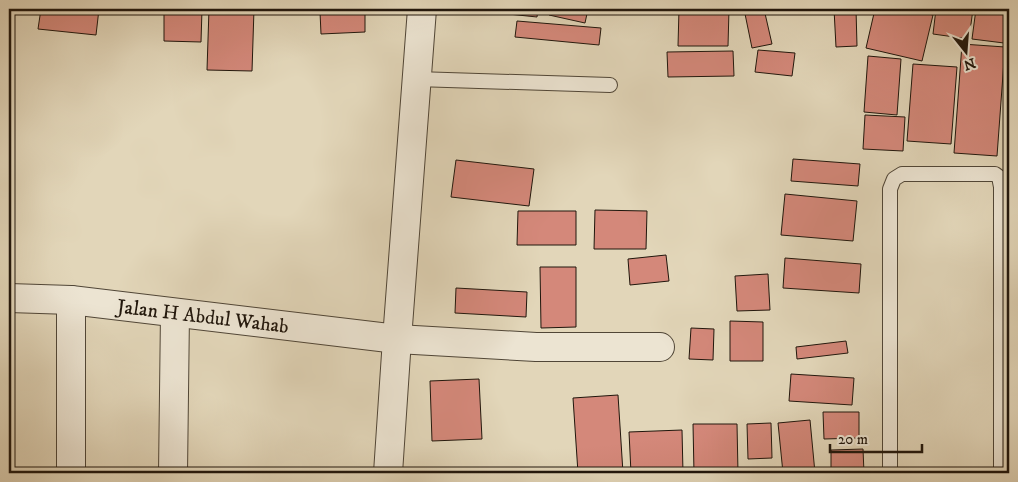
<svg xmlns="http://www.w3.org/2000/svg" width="1018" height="482" font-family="'IM FELL DW Pica',serif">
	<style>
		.building { fill: #d4887a; stroke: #20160c }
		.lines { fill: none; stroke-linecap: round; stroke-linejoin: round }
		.service-casing { stroke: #504637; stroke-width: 16 }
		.minor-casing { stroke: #504637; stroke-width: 30 }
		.service { stroke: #ece4d2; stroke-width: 14 }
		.minor { stroke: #ece4d2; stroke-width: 28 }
		.labels { text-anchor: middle; stroke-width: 4; stroke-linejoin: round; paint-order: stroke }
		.street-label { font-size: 20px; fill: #20160c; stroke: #ece4d2 }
	</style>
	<rect width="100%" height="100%" fill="#e2d6b9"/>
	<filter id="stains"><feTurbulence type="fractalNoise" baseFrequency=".004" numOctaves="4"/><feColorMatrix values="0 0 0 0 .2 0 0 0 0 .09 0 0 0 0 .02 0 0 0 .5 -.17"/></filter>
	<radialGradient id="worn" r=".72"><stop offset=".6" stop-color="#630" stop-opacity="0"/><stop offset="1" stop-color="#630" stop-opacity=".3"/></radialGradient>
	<g class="building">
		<polygon points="41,9 99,9 96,35 38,29"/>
		<polygon points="164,9 202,9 201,42 164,41"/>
		<polygon points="209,9 254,9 252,71 207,70"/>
		<polygon points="470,9 538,9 537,17 470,10"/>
		<polygon points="550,9 588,9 585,23 549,15"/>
		<polygon points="679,9 729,9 728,46 678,46"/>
		<polygon points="744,9 764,9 772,44 752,48"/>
		<polygon points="834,9 856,9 857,46 836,47"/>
		<polygon points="875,9 903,9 933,15 922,61 866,48"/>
		<polygon points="936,9 973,9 969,39 933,34"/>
		<polygon points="976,9 1008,9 1004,43 972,39"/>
		<polygon points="365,10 365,32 321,34 320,12"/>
		<polygon points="517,21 601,28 599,45 515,37"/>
		<polygon points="962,44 1005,47 997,156 954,153"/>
		<polygon points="758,50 795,53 792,76 755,72"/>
		<polygon points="733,51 734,76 668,77 667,52"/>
		<polygon points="868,56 901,59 897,115 864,112"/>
		<polygon points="913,64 957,67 951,144 907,141"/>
		<polygon points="865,115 905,117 903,151 863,149"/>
		<polygon points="793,159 860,164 858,186 791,181"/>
		<polygon points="456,160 534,169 529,206 451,197"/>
		<polygon points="785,194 857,201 853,241 781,235"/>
		<polygon points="595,210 647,211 646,249 594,249"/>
		<polygon points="518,211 576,211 576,245 517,245"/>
		<polygon points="666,255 669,281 630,285 628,259"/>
		<polygon points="785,258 861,264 859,293 783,288"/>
		<polygon points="540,267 576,267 576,327 541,328"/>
		<polygon points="768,274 770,310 737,311 735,276"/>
		<polygon points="456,288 527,292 526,317 455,313"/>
		<polygon points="730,321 763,322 763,361 730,361"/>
		<polygon points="691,328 714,329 713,360 689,359"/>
		<polygon points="846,341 848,353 797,359 796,347"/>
		<polygon points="791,374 854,378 852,405 789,401"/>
		<polygon points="479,379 482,439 432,441 430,381"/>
		<polygon points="618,395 623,473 578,473 573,398"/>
		<polygon points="823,412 859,412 859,438 824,439"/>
		<polygon points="810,420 815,473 783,473 778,423"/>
		<polygon points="771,423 772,458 748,459 747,424"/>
		<polygon points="693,424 737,424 738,473 694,473"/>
		<polygon points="682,430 683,473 631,473 629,432"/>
		<polygon points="863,449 864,473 831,473 831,450"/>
	</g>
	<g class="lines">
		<defs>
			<g id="service">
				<polyline points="416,79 610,85"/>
				<polyline points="890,473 890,189 894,179 902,174 995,174 999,177 1001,187 1001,473"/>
			</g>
			<g id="minor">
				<path id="s1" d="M9,298L71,300L397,339L536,347H660"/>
				<polyline points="71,300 71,473"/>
				<polyline points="173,473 175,313"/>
				<polyline points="388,473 397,339 422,9"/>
			</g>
		</defs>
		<use href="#service" class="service-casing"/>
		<use href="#minor" class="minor-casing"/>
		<use href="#service" class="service"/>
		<use href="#minor" class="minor"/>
	</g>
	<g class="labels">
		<g class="street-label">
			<text dy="7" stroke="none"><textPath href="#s1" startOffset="195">Jalan H Abdul Wahab</textPath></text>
		</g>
	</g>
	<rect width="1018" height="482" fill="none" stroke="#e2d6b9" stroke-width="30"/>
	<rect x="10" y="10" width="998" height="462" fill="none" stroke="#20160c" stroke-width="2.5"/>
	<rect x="15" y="15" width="988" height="452" fill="none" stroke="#20160c"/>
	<g transform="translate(966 52) rotate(163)" stroke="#ece4d2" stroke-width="4" paint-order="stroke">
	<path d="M0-4L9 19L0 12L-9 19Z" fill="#20160c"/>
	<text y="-8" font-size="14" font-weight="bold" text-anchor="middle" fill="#20160c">N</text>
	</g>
	<path d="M830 444v8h92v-8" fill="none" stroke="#20160c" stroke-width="2.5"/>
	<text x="838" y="444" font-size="15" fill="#20160c" stroke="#ece4d2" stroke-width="4" paint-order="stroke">20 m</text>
	<rect width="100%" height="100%" filter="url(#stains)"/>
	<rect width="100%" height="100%" fill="url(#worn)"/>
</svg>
